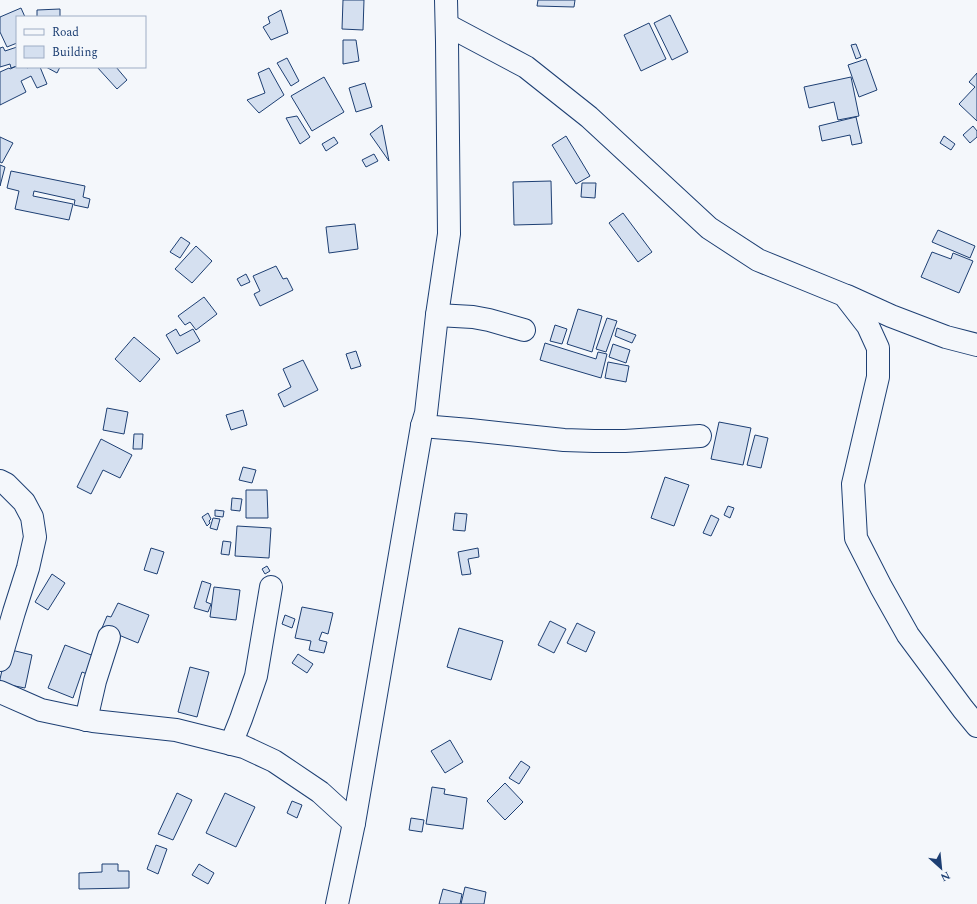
<svg xmlns="http://www.w3.org/2000/svg" width="977" height="904" font-family="Spectral,serif">
	<style>
		.building { fill: #d5e0f0; stroke: #1d3f73 }
		.lines { fill: none; stroke-linecap: round; stroke-linejoin: round }
		.minor-casing { stroke: #1d3f73; stroke-width: 24 }
		.highway-casing { stroke: #1d3f73; stroke-width: 24 }
		.minor { stroke: #f4f7fb; stroke-width: 22 }
		.highway { stroke: #f4f7fb; stroke-width: 22 }
	</style>
	<rect width="100%" height="100%" fill="#f4f7fb"/>
	<g class="building">
		<polygon points="343,0 364,0 363,30 342,29"/>
		<polygon points="538,0 575,0 574,7 537,6"/>
		<polygon points="21,8 25,17 17,17 17,43 7,47 0,32 0,17"/>
		<polygon points="60,9 60,17 37,17 37,10"/>
		<polygon points="281,10 288,33 271,40 263,27 270,23 268,17"/>
		<polygon points="670,15 688,52 672,60 654,23"/>
		<polygon points="649,23 666,59 641,71 624,35"/>
		<polygon points="343,40 356,40 359,61 343,64"/>
		<polygon points="856,44 861,57 856,59 851,45"/>
		<polygon points="3,47 5,51 17,47 17,66 11,68 10,64 0,67 0,48"/>
		<polygon points="287,58 299,81 291,86 277,63"/>
		<polygon points="866,59 877,90 859,97 848,65"/>
		<polygon points="17,66 19,67 27,67 27,68 29,67 40,67 47,84 37,88 31,76 21,81 26,92 0,105 0,72 9,68 10,69"/>
		<polygon points="46,67 60,67 57,73"/>
		<polygon points="97,67 116,67 127,80 117,89"/>
		<polygon points="269,68 284,95 259,113 247,100 265,93 258,73"/>
		<polygon points="977,73 977,121 959,104 975,87 969,82"/>
		<polygon points="324,77 344,112 312,131 291,96"/>
		<polygon points="851,77 859,116 838,120 834,102 809,108 804,87"/>
		<polygon points="365,83 372,107 356,112 349,88"/>
		<polygon points="297,116 310,137 300,144 286,118"/>
		<polygon points="856,117 862,143 852,145 850,135 822,141 819,126"/>
		<polygon points="382,125 389,161 370,134"/>
		<polygon points="973,126 977,131 977,137 970,143 963,135"/>
		<polygon points="566,136 590,176 576,184 552,145"/>
		<polygon points="944,136 955,144 951,150 940,143"/>
		<polygon points="0,137 13,143 2,163 0,162"/>
		<polygon points="334,137 338,143 326,151 322,144"/>
		<polygon points="374,154 378,161 366,167 362,160"/>
		<polygon points="0,165 5,167 0,186"/>
		<polygon points="11,171 85,186 83,197 90,199 88,208 74,205 75,200 34,191 33,196 73,204 69,220 15,209 19,191 7,188"/>
		<polygon points="551,181 552,224 514,225 513,182"/>
		<polygon points="582,183 596,183 595,198 581,197"/>
		<polygon points="623,213 652,252 638,262 609,223"/>
		<polygon points="355,224 358,249 329,253 326,227"/>
		<polygon points="938,230 975,246 970,258 932,242"/>
		<polygon points="181,237 190,243 180,258 170,252"/>
		<polygon points="196,246 212,261 192,283 175,269"/>
		<polygon points="932,252 951,259 953,253 973,261 959,293 921,277"/>
		<polygon points="276,266 283,279 287,278 293,290 260,306 254,294 260,291 253,276"/>
		<polygon points="246,274 250,282 241,286 237,279"/>
		<polygon points="204,297 217,314 196,330 190,322 185,325 178,316"/>
		<polygon points="578,309 602,316 592,352 567,344"/>
		<polygon points="607,318 617,321 606,352 596,349"/>
		<polygon points="555,325 567,329 562,344 550,341"/>
		<polygon points="617,328 636,335 632,343 615,336"/>
		<polygon points="176,329 180,336 193,329 200,341 177,354 166,335"/>
		<polygon points="134,337 160,359 140,382 115,359"/>
		<polygon points="545,343 596,359 598,352 607,354 601,378 540,360"/>
		<polygon points="613,344 630,350 626,363 609,357"/>
		<polygon points="356,351 361,366 351,369 346,354"/>
		<polygon points="303,360 318,390 284,407 278,394 291,387 283,369"/>
		<polygon points="608,362 629,366 626,382 605,378"/>
		<polygon points="107,408 128,412 124,434 103,430"/>
		<polygon points="243,410 247,425 231,430 226,415"/>
		<polygon points="719,422 751,428 743,465 711,459"/>
		<polygon points="134,434 143,434 142,449 133,449"/>
		<polygon points="755,435 768,438 761,468 747,465"/>
		<polygon points="101,439 132,455 120,478 103,470 91,494 77,487"/>
		<polygon points="243,467 256,470 252,483 239,480"/>
		<polygon points="665,477 689,485 674,526 651,518"/>
		<polygon points="246,490 267,490 268,518 246,518"/>
		<polygon points="232,498 242,499 240,511 231,510"/>
		<polygon points="728,506 734,508 730,518 724,515"/>
		<polygon points="215,510 224,511 223,517 215,516"/>
		<polygon points="208,513 211,519 209,521 210,523 207,526 202,517"/>
		<polygon points="455,513 467,514 465,531 453,530"/>
		<polygon points="711,515 719,519 711,536 703,533"/>
		<polygon points="213,518 220,519 217,530 210,528"/>
		<polygon points="237,526 271,528 269,558 235,556"/>
		<polygon points="223,541 231,542 229,555 221,554"/>
		<polygon points="151,548 164,552 157,574 144,570"/>
		<polygon points="478,548 479,557 468,559 471,574 462,575 458,552"/>
		<polygon points="267,566 270,571 265,574 262,569"/>
		<polygon points="52,574 65,583 48,610 35,602"/>
		<polygon points="202,581 211,584 206,602 211,604 208,612 194,608"/>
		<polygon points="214,587 240,590 236,620 210,617"/>
		<polygon points="118,603 149,615 138,643 102,628 107,616 111,617"/>
		<polygon points="302,607 333,613 328,634 322,632 319,640 327,642 324,653 309,650 311,641 295,638"/>
		<polygon points="285,615 295,619 292,628 282,624"/>
		<polygon points="550,621 566,629 554,653 538,645"/>
		<polygon points="577,623 595,632 586,652 567,643"/>
		<polygon points="459,628 503,641 491,680 447,667"/>
		<polygon points="65,645 94,656 87,674 82,672 73,698 48,688"/>
		<polygon points="7,649 32,655 25,688 0,683 0,679"/>
		<polygon points="298,654 313,664 307,673 292,663"/>
		<polygon points="190,667 209,672 197,717 178,712"/>
		<polygon points="450,740 463,762 445,773 431,751"/>
		<polygon points="521,761 530,767 519,784 509,778"/>
		<polygon points="505,783 523,802 505,820 487,801"/>
		<polygon points="432,787 445,789 444,794 467,798 463,829 426,824"/>
		<polygon points="177,793 192,800 173,840 158,834"/>
		<polygon points="225,793 255,807 236,847 206,833"/>
		<polygon points="292,801 302,805 297,818 287,813"/>
		<polygon points="411,818 424,820 422,832 409,830"/>
		<polygon points="156,845 167,849 158,874 147,869"/>
		<polygon points="102,864 118,864 118,871 129,871 129,888 79,889 79,873 102,872"/>
		<polygon points="199,864 214,873 208,884 192,875"/>
		<polygon points="465,887 486,892 484,904 461,904"/>
		<polygon points="443,889 462,894 460,904 439,904"/>
	</g>
	<g class="lines">
		<defs>
			<g id="minor">
				<polyline points="447,25 526,67 589,117 709,228 758,260 844,295 868,326 878,348 878,377 853,484 856,538 881,587 908,635 963,709 977,726"/>
				<polyline points="847,296 891,316 946,337 977,345"/>
				<polyline points="437,315 473,317 489,320 524,330"/>
				<polyline points="422,426 470,430 564,440 594,441 625,441 700,436"/>
				<polyline points="0,481 6,484 24,502 32,517 35,537 28,568 14,612 0,660"/>
				<polyline points="0,692 41,710 93,721 176,730 244,747 274,761 320,792 354,823"/>
				<polyline points="86,720 95,681 109,637"/>
				<polyline points="231,744 241,719 256,676 271,587"/>
			</g>
			<polyline id="highway" points="337,904 354,823 422,426 426,413 437,315 449,234 447,42 446,0"/>
		</defs>
		<use href="#minor" class="minor-casing"/>
		<use href="#highway" class="highway-casing"/>
		<use href="#minor" class="minor"/>
		<use href="#highway" class="highway"/>
	</g>
	<rect x="16" y="16" width="130" height="52" fill="#f4f7fb" stroke="#9eadc5"/>
	<rect x="24" y="29" width="20" height="6" fill="#f4f7fb" stroke="#9eadc5"/>
	<text x="52" y="36" font-size="12" fill="#1d3f73">Road</text>
	<rect x="24" y="46" width="20" height="12" fill="#d5e0f0" stroke="#9eadc5"/>
	<text x="52" y="56" font-size="12" fill="#1d3f73">Building</text>
	<g transform="translate(941 868) rotate(153)" stroke="#f4f7fb" stroke-width="3" paint-order="stroke">
	<path d="M0-3L7 15L0 10L-7 15Z" fill="#1d3f73"/>
	<text y="-6" font-size="11" font-weight="bold" text-anchor="middle" fill="#1d3f73">N</text>
	</g>
</svg>
